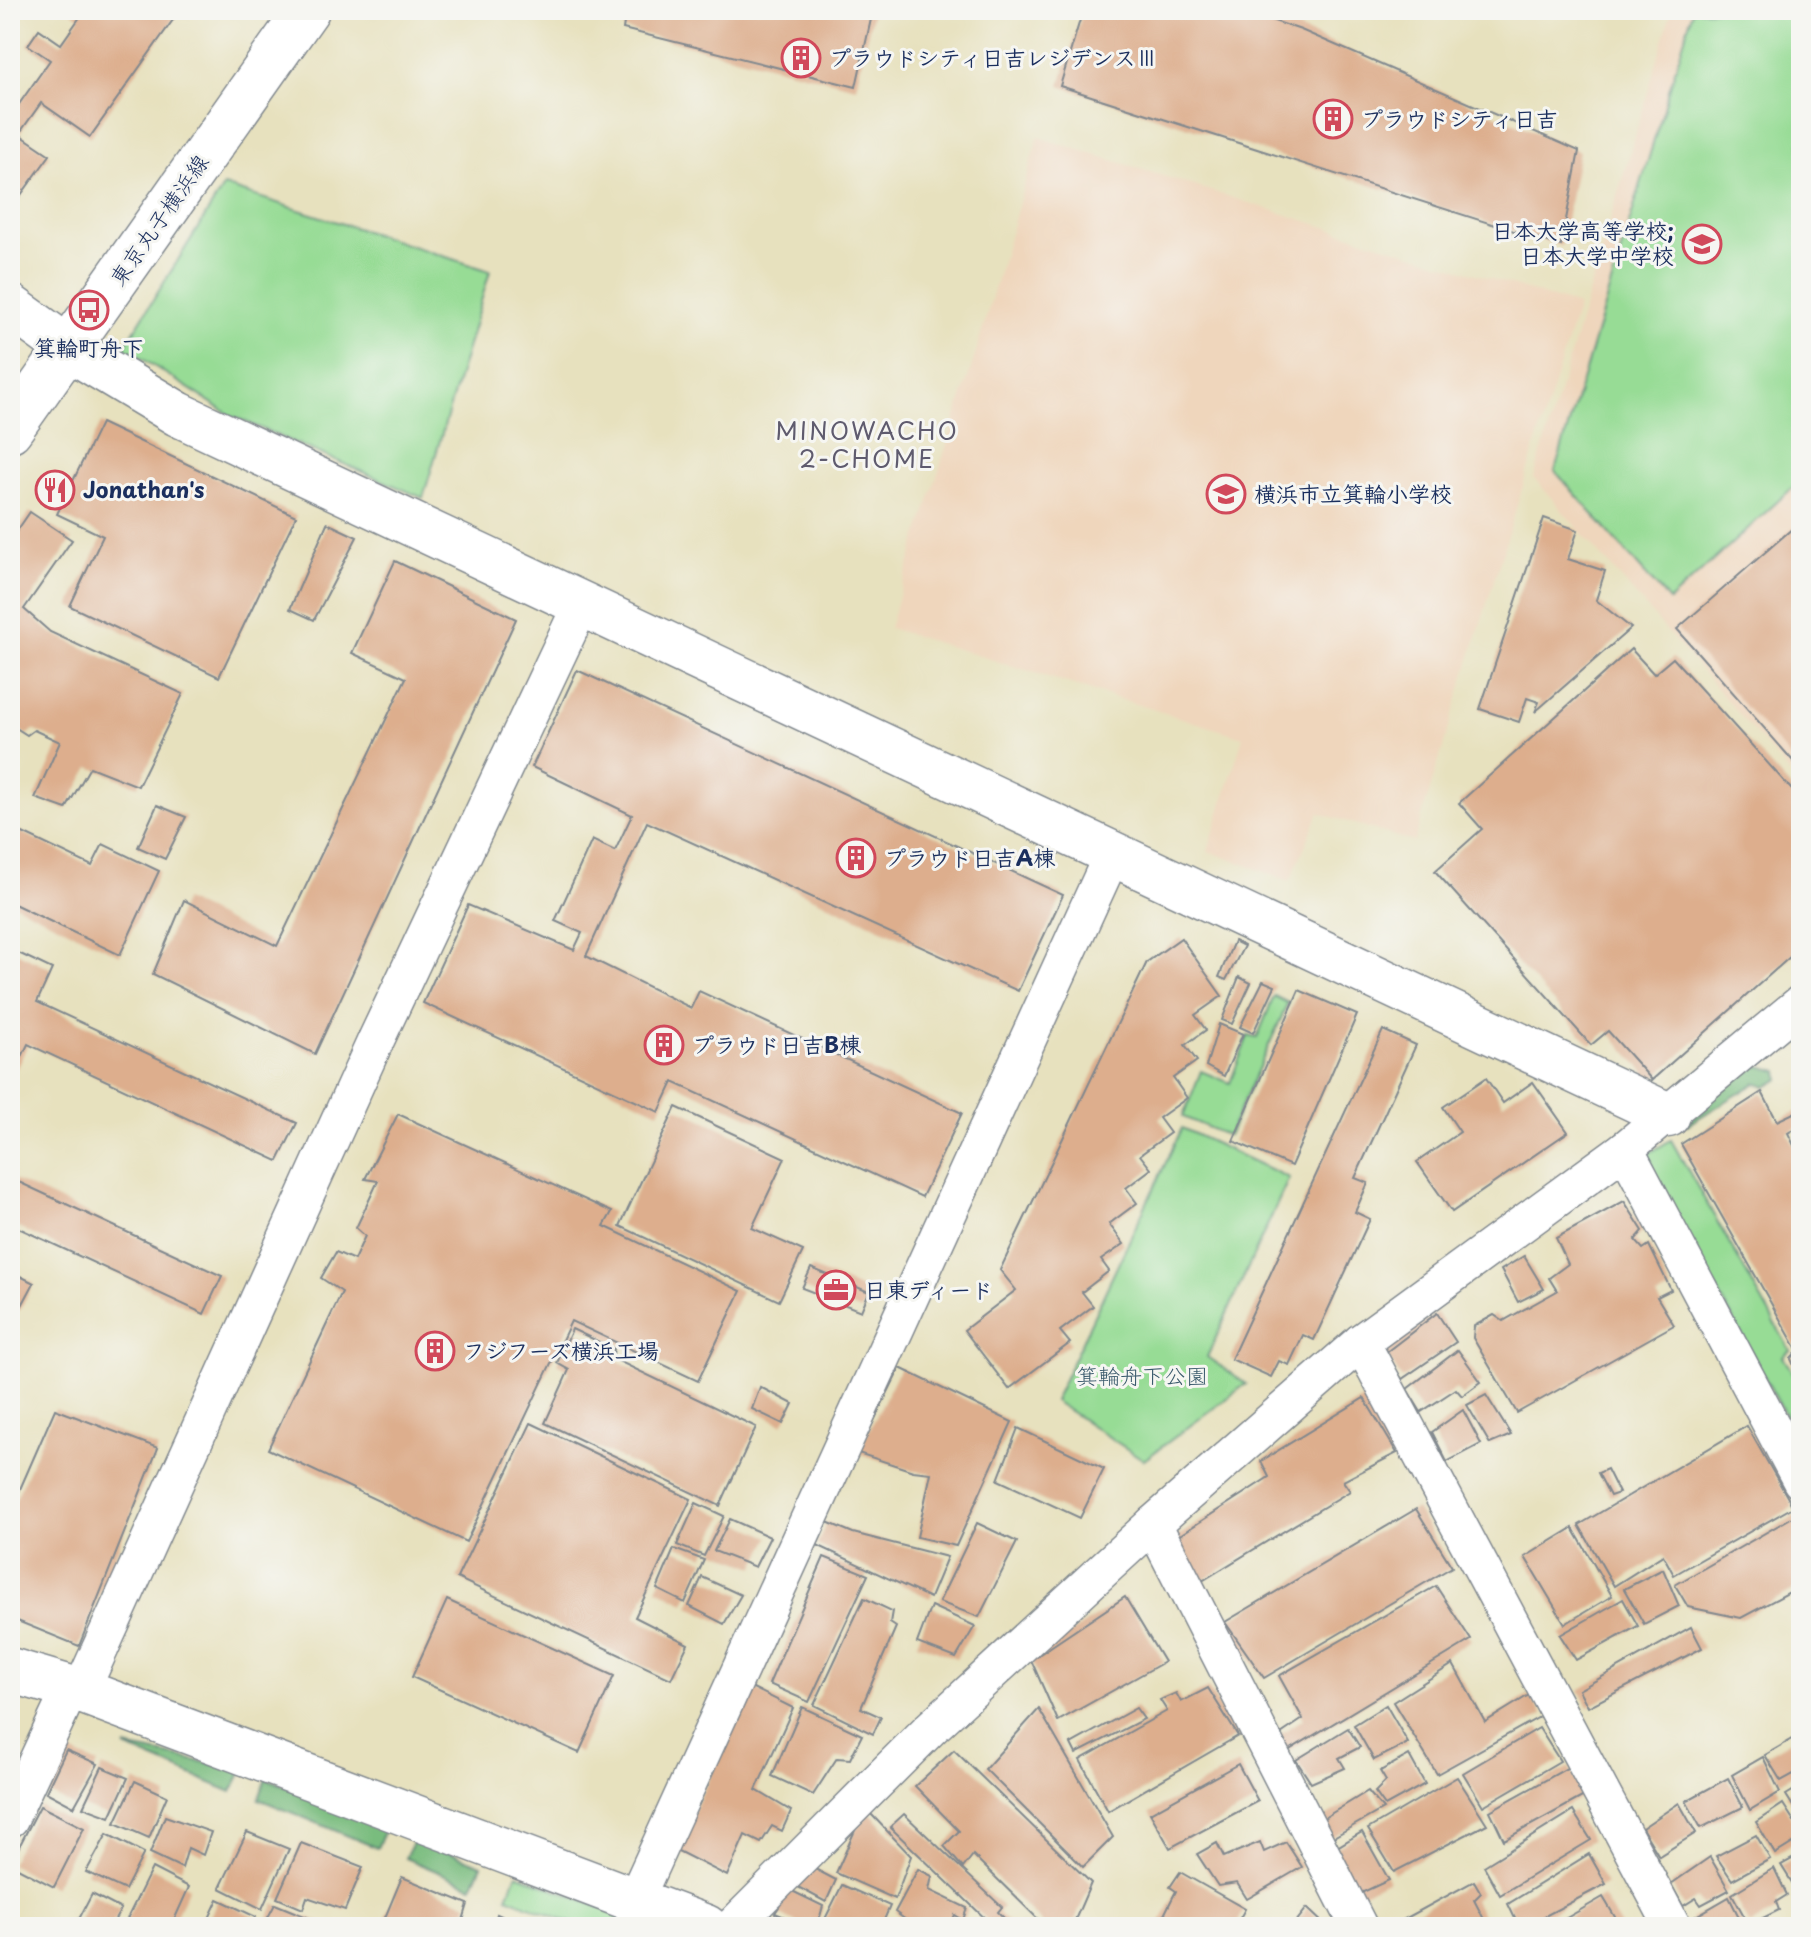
<svg xmlns="http://www.w3.org/2000/svg" width="1811" height="1937" font-family="'Playpen Sans','Klee One',sans-serif">
	<style>
		.built { fill: #efd6bc }
		.green { fill: #97dc95; stroke: #59867a; stroke-width: 2 }
		.forest { fill: #79bc7e; stroke: #4a766e; stroke-width: 2 }
		.building { fill: #ddae8d }
		.lines { fill: none; stroke-linecap: round; stroke-linejoin: round }
		.minor-casing { stroke: #81888e; stroke-width: 39 }
		.tertiary-casing { stroke: #81888e; stroke-width: 47 }
		.primary-casing { stroke: #81888e; stroke-width: 47 }
		.minor { stroke: #fff; stroke-width: 36 }
		.tertiary { stroke: #fff; stroke-width: 44 }
		.primary { stroke: #fff; stroke-width: 44 }
		.labels { text-anchor: middle; stroke-width: 6; stroke-linejoin: round; paint-order: stroke }
		.poi-label { font-size: 22px; font-weight: bold; fill: #1b2f5e; stroke: #f6f6f2; text-anchor: start }
		.street-label { font-size: 22px; fill: #1b2f5e; stroke: #f6f6f2 }
		.park-label { font-size: 22px; fill: #3a5a6c; stroke: #f6f6f2 }
		.neighbourhood-label { font-size: 24px; letter-spacing: 2px; fill: #5f5b6e; stroke: #f6f6f2 }
	</style>
	<rect width="100%" height="100%" fill="#f6f6f2"/>
	<filter id="ink" filterUnits="userSpaceOnUse"><feTurbulence type="fractalNoise" baseFrequency=".0125" numOctaves="2"/><feDisplacementMap in="SourceGraphic" scale="16" xChannelSelector="R" yChannelSelector="G"/><feConvolveMatrix kernelMatrix="1 2 1 2 8 2 1 2 1" color-interpolation-filters="sRGB"/></filter>
	<filter id="wash" filterUnits="userSpaceOnUse"><feTurbulence type="fractalNoise" baseFrequency=".006" numOctaves="4" result="noise"/><feDisplacementMap in="SourceGraphic" scale="32" xChannelSelector="R" yChannelSelector="G"/><feGaussianBlur stdDeviation="1.8" result="paint"/><feColorMatrix in="noise" values="0 0 0 0 0 0 0 0 0 0 0 0 0 0 0 0 0 1.4 0 .05"/><feComposite in="paint" operator="in"/></filter>
	<g filter="url(#wash)">
		<rect width="100%" height="100%" fill="#e7e1be"/>
		<g class="built">
			<polygon points="1672,10 1801,10 1801,786 1534,478"/>
			<polygon points="1038,137 1578,306 1414,842 1319,813 1290,881 1208,851 1243,737 889,628 974,359"/>
		</g>
		<g class="green">
			<polygon points="1693,10 1801,10 1801,480 1669,601 1555,471"/>
			<polygon points="224,186 490,271 423,498 232,416 124,347"/>
			<polygon points="1274,996 1288,1003 1228,1136 1183,1117 1201,1071 1230,1083 1248,1036 1257,1038"/>
			<polygon points="1182,1128 1289,1178 1207,1357 1246,1384 1144,1460 1054,1401"/>
			<polygon points="1671,1140 1790,1350 1783,1357 1801,1386 1801,1444 1644,1156"/>
			<polygon points="517,1874 650,1927 582,1927 507,1897"/>
		</g>
		<g class="forest">
			<polygon points="1748,1063 1779,1071 1780,1079 1766,1087 1756,1083 1687,1125 1680,1115"/>
			<polygon points="125,1747 229,1767 242,1771 232,1792"/>
			<polygon points="266,1778 386,1828 377,1848 259,1799"/>
			<polygon points="415,1839 482,1865 472,1886 405,1858"/>
		</g>
		<g id="blocks">
			<g class="building">
				<polygon points="70,10 180,10 90,137 41,103 19,134 50,155 10,210 10,117 50,60 28,45 39,29 61,44 80,17"/>
				<polygon points="626,10 873,10 856,87 623,29"/>
				<polygon points="1083,10 1241,10 1301,30 1579,151 1561,246 1060,86"/>
				<polygon points="101,423 296,516 219,677 70,606 103,536 57,514"/>
				<polygon points="30,512 72,540 24,609 50,632 183,694 138,786 90,767 66,809 35,798 60,742 34,730 27,735 10,724 10,541"/>
				<polygon points="1544,518 1578,530 1568,559 1605,571 1596,600 1631,628 1535,712 1539,702 1527,698 1519,722 1480,709"/>
				<polygon points="1801,521 1801,770 1677,629"/>
				<polygon points="327,523 357,537 314,620 290,609"/>
				<polygon points="395,561 516,619 315,1054 153,974 184,900 277,946 406,678 352,653"/>
				<polygon points="1631,649 1654,674 1673,658 1801,800 1801,947 1652,1080 1608,1031 1591,1045 1435,871 1482,829 1459,803"/>
				<polygon points="577,670 1063,895 1018,991 647,822 586,956 691,1008 699,991 962,1113 922,1197 673,1082 659,1112 423,1003 468,905 574,950 582,933 555,921 592,840 615,851 632,815 532,767"/>
				<polygon points="157,805 186,817 165,859 138,847"/>
				<polygon points="10,827 92,866 103,844 159,871 120,955 10,902"/>
				<polygon points="1181,938 1222,996 1195,1015 1206,1030 1185,1045 1197,1061 1173,1078 1187,1098 1159,1118 1170,1133 1140,1155 1151,1169 1126,1188 1137,1203 1109,1224 1124,1244 1101,1260 1109,1271 1082,1292 1093,1306 1060,1331 1070,1343 1009,1389 964,1330 1016,1290 1000,1270 1147,962"/>
				<polygon points="1234,941 1244,946 1226,980 1219,977"/>
				<polygon points="10,949 52,969 37,1002 297,1123 278,1161 28,1044 10,1082"/>
				<polygon points="1239,977 1251,983 1232,1024 1222,1020"/>
				<polygon points="1263,981 1275,986 1253,1033 1240,1027"/>
				<polygon points="1299,990 1357,1015 1291,1166 1233,1141"/>
				<polygon points="1219,1024 1243,1034 1224,1076 1206,1066"/>
				<polygon points="1383,1030 1416,1045 1355,1178 1368,1183 1355,1212 1370,1219 1314,1340 1303,1335 1289,1365 1279,1361 1271,1377 1231,1359"/>
				<polygon points="1486,1078 1503,1103 1533,1082 1568,1132 1452,1212 1417,1162 1460,1132 1443,1107"/>
				<polygon points="1762,1092 1777,1121 1800,1110 1801,1113 1801,1125 1788,1133 1801,1160 1801,1381 1791,1359 1798,1351 1681,1144"/>
				<polygon points="676,1107 785,1158 752,1228 803,1251 779,1301 620,1226"/>
				<polygon points="398,1114 612,1212 604,1226 741,1291 698,1381 571,1321 466,1542 268,1449 342,1292 321,1278 336,1252 354,1260 365,1236 356,1228 378,1181 365,1179"/>
				<polygon points="10,1178 222,1276 204,1314 10,1224"/>
				<polygon points="1624,1201 1643,1231 1635,1240 1643,1249 1649,1245 1671,1290 1657,1297 1674,1325 1517,1413 1473,1338 1474,1326 1494,1315 1503,1321 1557,1291 1549,1278 1568,1264 1556,1238"/>
				<polygon points="1524,1256 1544,1289 1518,1302 1501,1270"/>
				<polygon points="811,1268 869,1292 861,1311 802,1288"/>
				<polygon points="10,1271 34,1283 19,1311 10,1309"/>
				<polygon points="1437,1313 1456,1342 1402,1379 1385,1353"/>
				<polygon points="572,1329 614,1349 612,1358 756,1427 720,1506 545,1423 569,1370 557,1363"/>
				<polygon points="1458,1350 1481,1382 1462,1396 1456,1389 1421,1412 1407,1389"/>
				<polygon points="900,1368 1012,1422 956,1546 917,1537 931,1473 913,1471 858,1453"/>
				<polygon points="760,1387 793,1404 783,1424 752,1409"/>
				<polygon points="1486,1395 1511,1435 1490,1444 1467,1405"/>
				<polygon points="1364,1398 1397,1453 1343,1481 1350,1491 1197,1584 1172,1540 1269,1477 1261,1461"/>
				<polygon points="55,1409 158,1448 79,1646 10,1618 10,1512"/>
				<polygon points="1463,1410 1481,1444 1447,1462 1432,1432"/>
				<polygon points="531,1423 691,1499 635,1617 688,1644 671,1679 457,1578"/>
				<polygon points="1747,1426 1793,1507 1674,1575 1663,1555 1614,1586 1579,1525"/>
				<polygon points="1018,1428 1104,1469 1080,1518 998,1480"/>
				<polygon points="1607,1469 1619,1493 1610,1496 1598,1473"/>
				<polygon points="696,1503 724,1516 704,1556 677,1545"/>
				<polygon points="1416,1509 1452,1567 1264,1678 1225,1622"/>
				<polygon points="1796,1515 1801,1522 1801,1572 1797,1575 1801,1586 1741,1618 1688,1607 1675,1585"/>
				<polygon points="730,1519 770,1537 755,1567 714,1551"/>
				<polygon points="827,1522 853,1533 947,1557 930,1598 817,1545"/>
				<polygon points="977,1523 1017,1542 979,1617 939,1602"/>
				<polygon points="1573,1528 1612,1596 1565,1624 1525,1557"/>
				<polygon points="674,1549 704,1560 685,1603 657,1589"/>
				<polygon points="824,1557 868,1575 809,1702 769,1684"/>
				<polygon points="1663,1569 1679,1606 1644,1624 1624,1589"/>
				<polygon points="702,1577 741,1595 724,1624 689,1606"/>
				<polygon points="1436,1586 1471,1640 1281,1755 1272,1740 1303,1719 1279,1676"/>
				<polygon points="1125,1597 1164,1662 1058,1721 1031,1660"/>
				<polygon points="864,1598 892,1611 890,1623 896,1627 861,1708 881,1717 873,1734 814,1705"/>
				<polygon points="1623,1599 1638,1626 1576,1660 1560,1635"/>
				<polygon points="447,1600 614,1676 579,1753 412,1677"/>
				<polygon points="931,1606 975,1626 956,1658 917,1643"/>
				<polygon points="1691,1627 1702,1648 1588,1707 1579,1690"/>
				<polygon points="1453,1664 1485,1722 1529,1695 1543,1715 1437,1774 1393,1702"/>
				<polygon points="751,1687 793,1708 756,1790 791,1811 782,1831 772,1826 761,1843 745,1835 727,1876 676,1850"/>
				<polygon points="1208,1688 1238,1736 1108,1811 1080,1760 1167,1711 1160,1700 1176,1693 1181,1702"/>
				<polygon points="1386,1705 1408,1743 1374,1760 1354,1725"/>
				<polygon points="802,1707 862,1735 850,1759 837,1758 813,1795 772,1776"/>
				<polygon points="1136,1708 1144,1719 1076,1754 1071,1744"/>
				<polygon points="1039,1709 1113,1837 1083,1867 985,1769"/>
				<polygon points="1348,1728 1360,1747 1339,1758 1345,1768 1311,1783 1296,1760"/>
				<polygon points="1539,1728 1560,1761 1483,1806 1463,1773"/>
				<polygon points="1798,1736 1801,1741 1801,1770 1781,1781 1765,1755"/>
				<polygon points="66,1750 98,1764 74,1807 46,1792"/>
				<polygon points="954,1750 1091,1883 1072,1927 1046,1927 973,1855 963,1868 944,1846 959,1831 915,1786"/>
				<polygon points="1409,1755 1425,1784 1385,1806 1375,1792 1386,1781 1380,1771"/>
				<polygon points="1763,1757 1780,1792 1750,1810 1732,1775"/>
				<polygon points="1238,1764 1258,1801 1170,1848 1150,1813"/>
				<polygon points="102,1767 128,1778 110,1817 83,1807"/>
				<polygon points="1569,1767 1584,1796 1504,1840 1490,1811"/>
				<polygon points="1457,1777 1487,1824 1394,1872 1368,1829"/>
				<polygon points="1728,1778 1743,1807 1701,1828 1686,1801"/>
				<polygon points="135,1781 167,1796 149,1838 115,1823"/>
				<polygon points="1801,1786 1801,1819 1786,1795"/>
				<polygon points="1368,1791 1383,1809 1330,1839 1319,1821"/>
				<polygon points="1679,1803 1696,1833 1659,1856 1642,1828"/>
				<polygon points="1783,1804 1801,1832 1801,1838 1775,1854 1756,1822"/>
				<polygon points="40,1806 84,1828 54,1887 10,1864"/>
				<polygon points="1573,1811 1591,1840 1500,1895 1484,1866"/>
				<polygon points="870,1813 911,1856 895,1899 836,1873 856,1828"/>
				<polygon points="904,1814 1002,1907 998,1912 1013,1927 994,1927 890,1827"/>
				<polygon points="165,1816 211,1832 203,1855 188,1848 182,1868 150,1853"/>
				<polygon points="247,1832 289,1849 262,1909 220,1888"/>
				<polygon points="1362,1832 1389,1880 1357,1895 1334,1849"/>
				<polygon points="107,1834 144,1853 125,1890 86,1872"/>
				<polygon points="1756,1835 1770,1859 1732,1880 1716,1856"/>
				<polygon points="1260,1842 1264,1852 1286,1842 1302,1867 1247,1899 1237,1883 1218,1886 1197,1854 1217,1843 1224,1857"/>
				<polygon points="301,1843 363,1867 345,1910 307,1897 303,1909 277,1898"/>
				<polygon points="1589,1854 1606,1884 1524,1927 1519,1927 1508,1904"/>
				<polygon points="1801,1854 1801,1897 1781,1865"/>
				<polygon points="1710,1857 1729,1890 1701,1905 1696,1898 1683,1906 1671,1884"/>
				<polygon points="152,1868 189,1887 171,1927 123,1927"/>
				<polygon points="813,1868 836,1880 826,1902 796,1886"/>
				<polygon points="1774,1868 1787,1895 1776,1902 1779,1910 1749,1925 1732,1894"/>
				<polygon points="918,1869 932,1876 929,1890 967,1908 963,1920 955,1915 949,1927 903,1927 906,1920 895,1912"/>
				<polygon points="1180,1872 1245,1909 1235,1927 1158,1927 1176,1891 1170,1887"/>
				<polygon points="402,1877 468,1904 461,1927 398,1927 384,1920"/>
				<polygon points="1474,1881 1481,1893 1474,1900 1488,1927 1390,1927"/>
				<polygon points="842,1885 890,1906 881,1927 821,1927"/>
				<polygon points="790,1890 823,1906 817,1927 809,1927 775,1913"/>
				<polygon points="92,1894 121,1909 111,1927 96,1927 79,1919"/>
				<polygon points="1603,1897 1621,1927 1551,1927"/>
				<polygon points="1729,1897 1744,1927 1695,1927 1691,1919"/>
				<polygon points="218,1899 256,1917 251,1927 205,1927"/>
				<polygon points="275,1904 331,1927 263,1927"/>
				<polygon points="1307,1908 1327,1927 1292,1927"/>
				<polygon points="497,1914 526,1927 493,1927"/>
			</g>
		</g>
	</g>
	<g filter="url(#ink)">
		<use href="#blocks" fill-opacity="0" stroke="#81888e" stroke-width="2"/>
		<g class="lines">
			<defs>
				<g id="minor">
					<polyline points="1625,1149 1801,1481"/>
					<polyline points="1361,1342 1673,1927"/>
					<polyline points="1153,1524 1359,1927"/>
					<polyline points="81,1691 375,1042 582,603"/>
					<polyline points="10,1819 71,1688"/>
					<polyline points="635,1900 1112,855"/>
					<polyline points="732,1927 930,1729 1153,1524 1361,1342 1625,1149 1801,1003"/>
				</g>
				<g id="tertiary">
					<polyline points="10,306 68,348 178,414 1668,1115"/>
					<polyline points="10,1670 81,1691 706,1927"/>
				</g>
				<polyline id="primary" points="10,430 307,10"/>
			</defs>
			<use href="#minor" class="minor-casing"/>
			<use href="#tertiary" class="tertiary-casing"/>
			<use href="#primary" class="primary-casing"/>
			<use href="#minor" class="minor"/>
			<use href="#tertiary" class="tertiary"/>
			<use href="#primary" class="primary"/>
		</g>
	</g>
	<defs>
		<symbol id="building-ring" viewBox="-11 -11 22 22"><circle r="9.5" fill="#f6f6f2" stroke="#d1495b" stroke-width="1.5"/><path d="M-4-6H4V6H1V3H-1V6H-4ZM-2.5-4.3h1.7v1.8h-1.7ZM.8-4.3h1.7v1.8H.8ZM-2.5-1h1.7V.8h-1.7ZM.8-1h1.7V.8H.8Z" fill="#d1495b"/></symbol>
		<symbol id="school-ring" viewBox="-11 -11 22 22"><circle r="9.5" fill="#f6f6f2" stroke="#d1495b" stroke-width="1.5"/><path d="M0-5L7-2L0 1L-7-2ZM-4 1L0 2.5L4 1V4Q0 6-4 4Z" fill="#d1495b"/></symbol>
		<symbol id="bus-ring" viewBox="-11 -11 22 22"><circle r="9.5" fill="#f6f6f2" stroke="#d1495b" stroke-width="1.5"/><path d="M-5-6H5V4H4V6H2V4H-2V6H-4V4H-5ZM-3.5-4V0h7V-4ZM-3.5 1.2v1.5H-2V1.2ZM2 1.2v1.5H3.5V1.2Z" fill="#d1495b"/></symbol>
		<symbol id="restaurant-ring" viewBox="-11 -11 22 22"><circle r="9.5" fill="#f6f6f2" stroke="#d1495b" stroke-width="1.5"/><path d="M-5-6h1v4h1v-4h1v4h1v-4h1v5L-1.5 .5V6h-2V.5L-5-1ZM5-6V6H3V1.5H1.5Q1.5-4 5-6Z" fill="#d1495b"/></symbol>
		<symbol id="office-ring" viewBox="-11 -11 22 22"><circle r="9.5" fill="#f6f6f2" stroke="#d1495b" stroke-width="1.5"/><path d="M-6-3h4V-5.5h4V-3h4V5H-6ZM-1-4.5V-3h2v-1.5ZM-6 0V1H6V0Z" fill="#d1495b"/></symbol>
	</defs>
	<g fill-rule="evenodd">
		<use href="#building-ring" x="779" y="36" width="44" height="44"/>
		<use href="#building-ring" x="1311" y="97" width="44" height="44"/>
		<use href="#school-ring" x="1680" y="222" width="44" height="44"/>
		<use href="#bus-ring" x="67" y="288" width="44" height="44"/>
		<use href="#restaurant-ring" x="33" y="468" width="44" height="44"/>
		<use href="#school-ring" x="1204" y="472" width="44" height="44"/>
		<use href="#building-ring" x="834" y="836" width="44" height="44"/>
		<use href="#building-ring" x="642" y="1023" width="44" height="44"/>
		<use href="#office-ring" x="814" y="1268" width="44" height="44"/>
		<use href="#building-ring" x="413" y="1329" width="44" height="44"/>
	</g>
	<g class="labels">
		<g class="poi-label">
			<text x="829" y="66">プラウドシティ日吉レジデンスⅢ</text>
			<text x="1361" y="127">プラウドシティ日吉</text>
			<text x="1674" y="239" text-anchor="end">日本大学高等学校;<tspan x="1674" dy="25">日本大学中学校</tspan></text>
			<text x="89" y="356" text-anchor="middle">箕輪町舟下</text>
			<text x="83" y="498">Jonathan's</text>
			<text x="1254" y="502">横浜市立箕輪小学校</text>
			<text x="884" y="866">プラウド日吉A棟</text>
			<text x="692" y="1053">プラウド日吉B棟</text>
			<text x="864" y="1298">日東ディード</text>
			<text x="463" y="1359">フジフーズ横浜工場</text>
		</g>
		<g class="street-label">
			<text transform="translate(159 220) rotate(-55)" y="8">東京丸子横浜線</text>
		</g>
		<g class="park-label">
			<text x="1142" y="1384">箕輪舟下公園</text>
		</g>
		<g class="neighbourhood-label">
			<text x="867" y="440">MINOWACHO<tspan x="867" dy="28">2-CHOME</tspan></text>
		</g>
	</g>
	<rect width="1811" height="1937" fill="none" stroke="#f6f6f2" stroke-width="40"/>
</svg>
